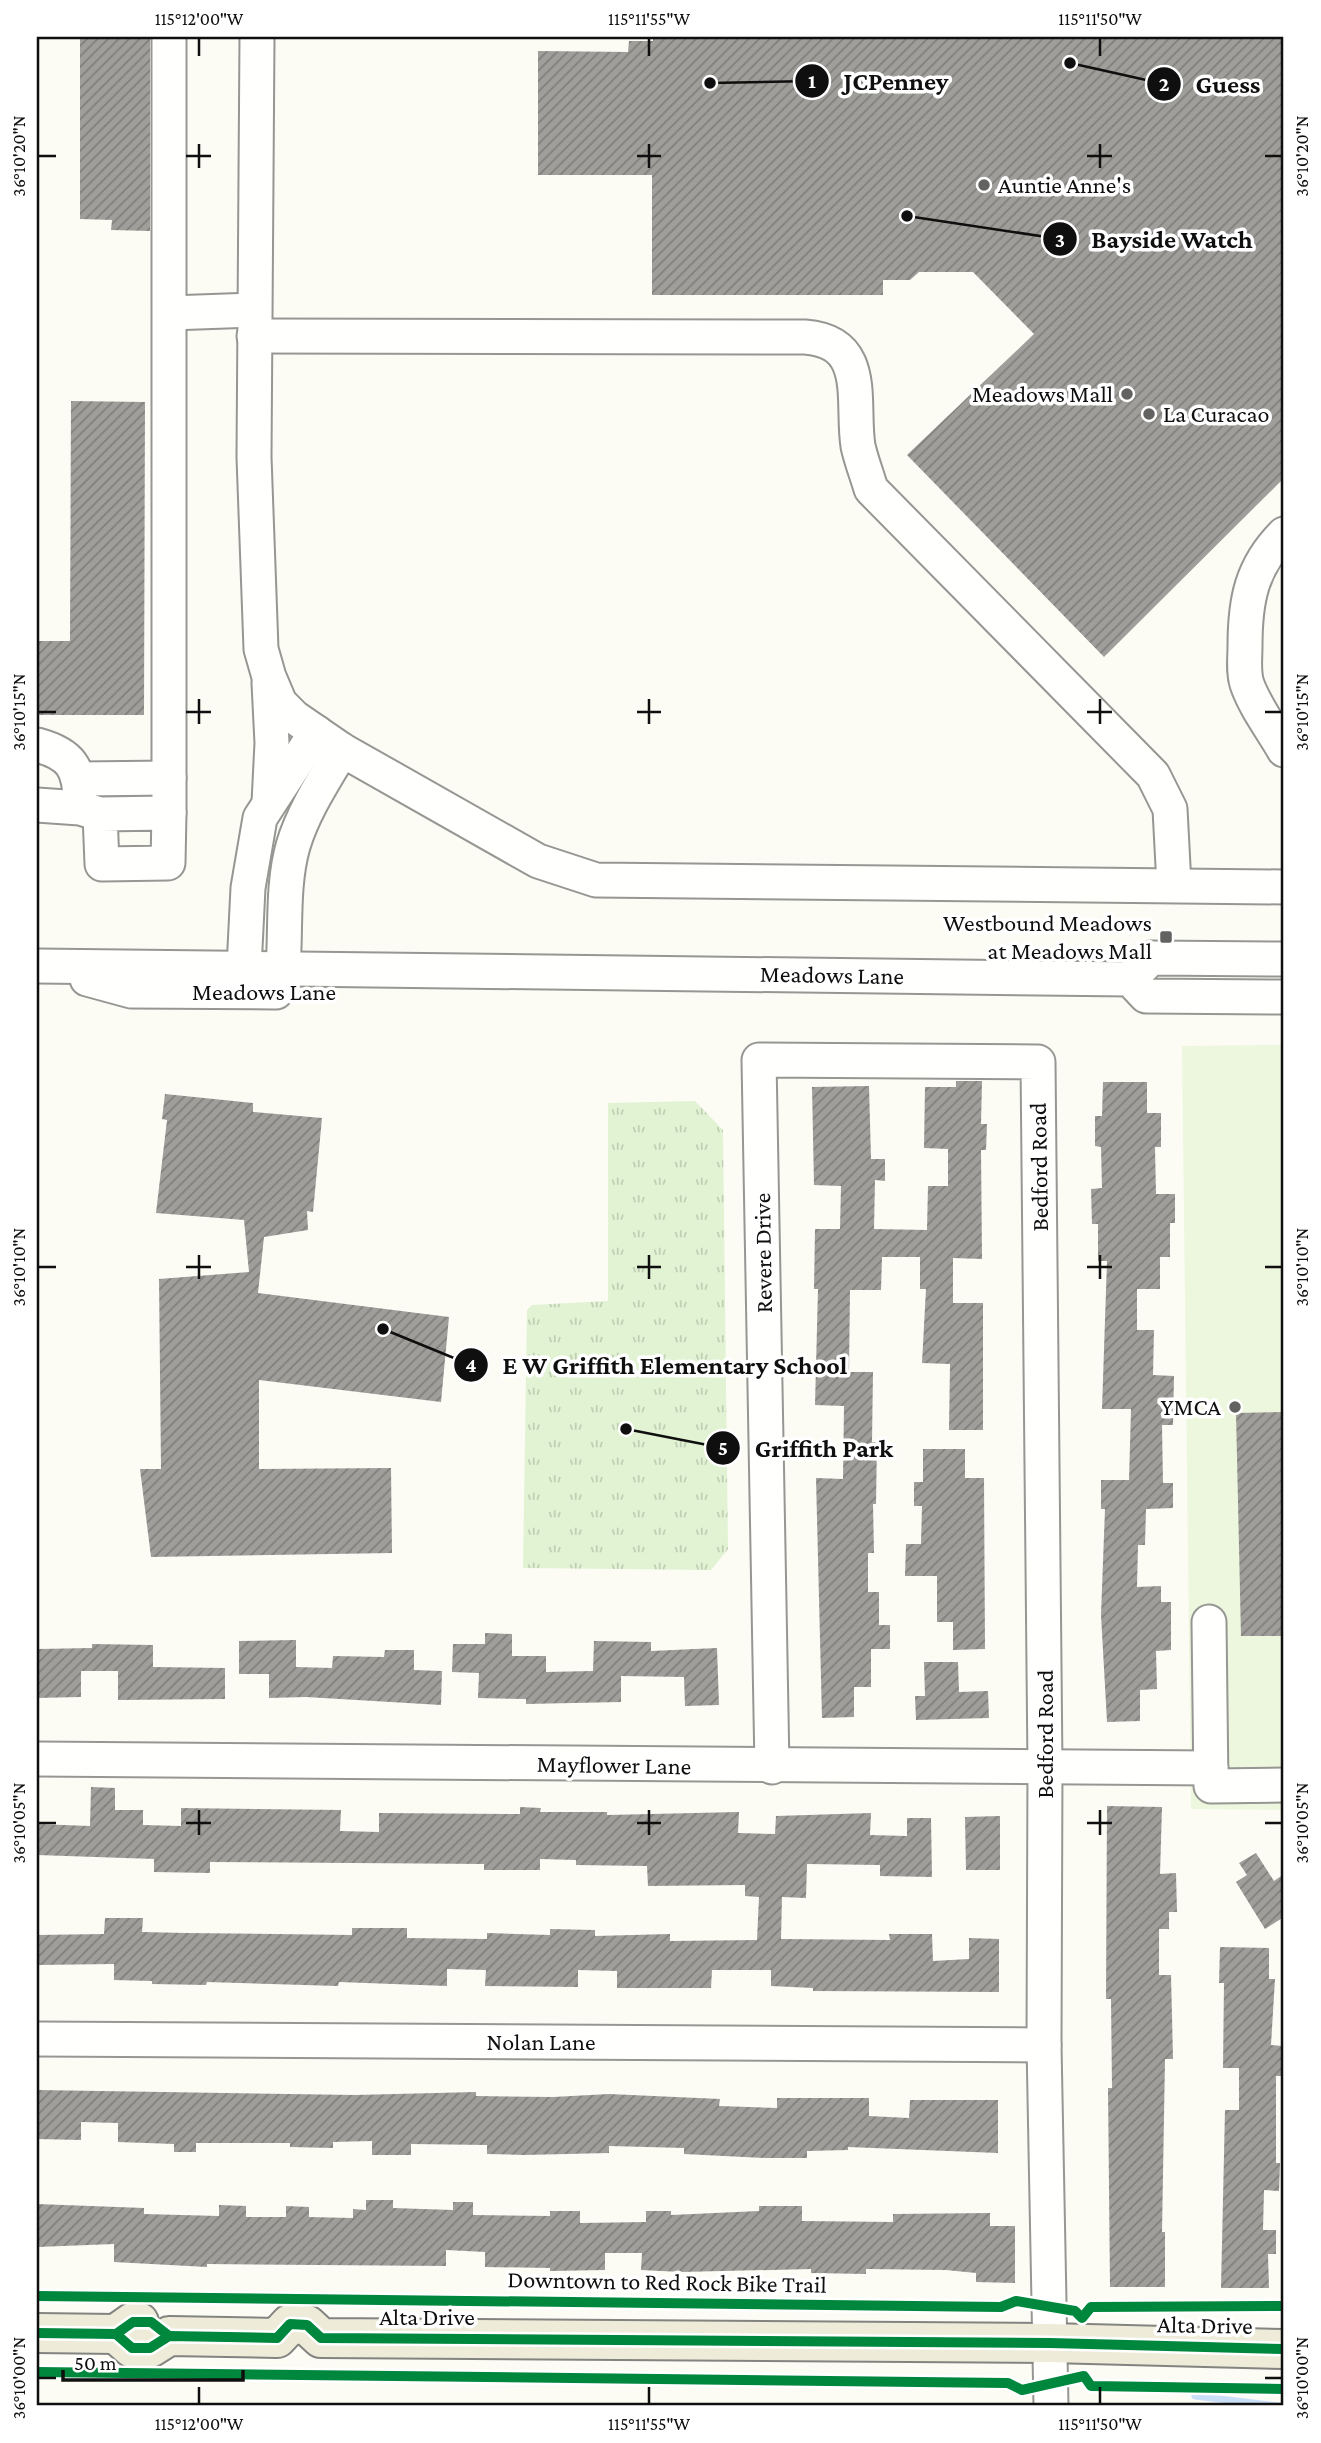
<svg xmlns="http://www.w3.org/2000/svg" width="1321" height="2443" font-family="'Crimson Pro',serif">
	<style>
		.park { fill: url(#park-tufts) }
		.pitch { fill: #ecf7de }
		.lines { fill: none; stroke-linecap: round; stroke-linejoin: round }
		.stream { stroke: #c9dff8; stroke-width: 7 }
		.building { fill: url(#building-hatch) }
		.minor-casing { stroke: #969693; stroke-width: 37 }
		.major-casing { stroke: #838380; stroke-width: 42 }
		.minor { stroke: #fffffe; stroke-width: 33 }
		.major { stroke: #eeecd9; stroke-width: 38 }
		.cycleway-casing { stroke: #fff; stroke-width: 15 }
		.cycleway { stroke: #00873e; stroke-width: 10 }
		.ticks { fill: none; stroke: #0f0f0f; stroke-width: 2.5 }
		.poi-dot { fill: #626260; stroke: #fff; stroke-width: 2.5 }
		.labels { text-anchor: middle; stroke-width: 7; stroke-linejoin: round; paint-order: stroke }
		.poi-label { font-size: 24px; fill: #0f0f0f; stroke: #fff; text-anchor: end }
		.street-label { font-size: 24px; fill: #0f0f0f; stroke: #fff }
		.leader { fill: none; stroke: #0f0f0f; stroke-width: 2.5 }
		.callout-dot { fill: #0f0f0f; stroke: #fff; stroke-width: 2.5 }
		.mark-label { font-size: 21px; text-anchor: middle; font-weight: bold; fill: #fff }
		.callout-label { font-size: 26px; text-anchor: middle; font-weight: bold; fill: #0f0f0f; stroke: #fff; stroke-width: 7; stroke-linejoin: round; paint-order: stroke }
		.neatline { fill: none; stroke: #0f0f0f; stroke-width: 2.5 }
		.ticks-label { font-size: 18px; text-anchor: middle; fill: #0f0f0f }
	</style>
	<defs>
		<pattern id="park-tufts" width="24" height="20" patternUnits="userSpaceOnUse" patternTransform="scale(1.75)"><rect width="24" height="20" fill="#e1f3d3"/><path d="M3 7l-1-3M5 7V3M7 7l1-3M15 17l-1-3M17 17v-4M19 17l1-3" fill="none" stroke="#c0cfb4"/></pattern>
		<pattern id="building-hatch" width="6" height="6" patternUnits="userSpaceOnUse" patternTransform="scale(1.75)"><rect width="6" height="6" fill="#a09e9a"/><path d="M-1 1l2-2M0 6l6-6M5 7l2-2" fill="none" stroke="#817f7c"/></pattern>
	</defs>
	<rect width="100%" height="100%" fill="#fcfcf5"/>
	<polygon class="park" points="695,1101 723,1130 728,1549 711,1570 523,1568 527,1310 532,1305 608,1301 608,1103"/>
	<polygon class="pitch" points="1284,1045 1284,1810 1191,1809 1182,1046"/>
	<g class="lines">
		<polyline class="stream" points="1195,2396 1278,2406"/>
	</g>
	<g class="building">
		<polygon points="80,37 150,37 150,231 111,230 112,220 80,219"/>
		<polygon points="653,37 1284,37 1284,478 1104,657 907,455 1034,334 973,272 919,272 910,280 883,280 883,295 652,295 652,175 538,175 538,51 628,52 629,41 653,41"/>
		<polygon points="71,401 145,402 144,715 37,715 37,641 70,641"/>
		<polygon points="956,1081 982,1081 981,1124 987,1124 986,1150 981,1150 982,1259 953,1258 953,1303 983,1303 983,1430 949,1430 950,1364 922,1363 926,1289 920,1289 920,1257 882,1257 881,1290 850,1290 849,1372 873,1372 872,1442 877,1442 876,1504 873,1504 874,1553 868,1553 868,1592 879,1592 879,1625 890,1625 890,1649 871,1649 871,1687 854,1687 854,1717 822,1718 816,1478 843,1479 844,1406 815,1405 818,1289 814,1289 815,1229 840,1229 841,1186 814,1185 812,1087 869,1086 871,1159 885,1159 885,1181 875,1180 874,1229 927,1230 928,1186 948,1186 948,1149 924,1148 925,1087 956,1087"/>
		<polygon points="1103,1082 1147,1082 1147,1113 1161,1113 1161,1147 1155,1147 1156,1194 1175,1194 1175,1223 1170,1223 1170,1257 1160,1257 1160,1289 1137,1289 1137,1330 1154,1330 1153,1375 1174,1376 1173,1425 1162,1425 1163,1483 1173,1483 1173,1508 1146,1509 1145,1545 1138,1545 1137,1587 1161,1586 1161,1602 1171,1602 1171,1650 1156,1651 1157,1689 1140,1690 1140,1721 1107,1722 1101,1615 1105,1509 1101,1509 1101,1480 1129,1480 1131,1409 1102,1409 1107,1261 1098,1261 1098,1224 1092,1224 1091,1189 1102,1188 1101,1147 1095,1146 1095,1116 1102,1116"/>
		<polygon points="165,1094 253,1103 253,1112 322,1118 313,1212 307,1211 308,1230 264,1237 258,1293 449,1317 441,1402 259,1380 259,1469 391,1468 392,1553 151,1557 140,1469 161,1469 159,1279 249,1272 244,1220 156,1213 167,1120 162,1119"/>
		<polygon points="1284,1412 1284,1636 1241,1636 1236,1413"/>
		<polygon points="923,1449 965,1449 965,1478 984,1478 985,1649 953,1650 953,1622 937,1622 937,1576 905,1576 906,1544 921,1544 922,1506 914,1506 914,1482 923,1482"/>
		<polygon points="485,1633 512,1634 512,1656 546,1656 546,1672 593,1671 594,1641 651,1642 651,1651 717,1648 719,1705 685,1706 684,1677 621,1676 621,1702 526,1704 526,1699 478,1698 479,1673 452,1672 453,1644 485,1644"/>
		<polygon points="296,1640 296,1667 332,1668 333,1656 384,1657 385,1650 414,1650 414,1670 442,1671 441,1705 306,1697 269,1698 269,1674 239,1674 239,1641"/>
		<polygon points="92,1644 153,1645 153,1667 225,1668 225,1699 118,1700 118,1671 81,1671 81,1697 37,1698 37,1649 92,1648"/>
		<polygon points="924,1662 958,1662 959,1692 988,1691 989,1718 916,1720 915,1696 925,1696"/>
		<polygon points="91,1787 115,1788 115,1810 143,1810 143,1825 181,1826 181,1808 341,1810 340,1831 379,1832 379,1813 520,1814 520,1807 541,1808 540,1812 607,1812 607,1815 739,1812 738,1833 775,1834 776,1816 871,1813 870,1835 907,1836 907,1818 931,1818 932,1877 880,1876 880,1865 807,1864 806,1898 782,1897 781,1939 890,1940 889,1934 932,1934 933,1961 969,1959 969,1938 999,1939 999,1992 813,1991 813,1988 771,1986 771,1970 712,1970 711,1988 617,1988 617,1971 578,1970 578,1987 485,1986 486,1970 447,1969 447,1986 339,1982 338,1986 207,1982 206,1985 152,1984 152,1981 114,1980 114,1964 37,1965 37,1935 104,1934 105,1918 143,1918 142,1932 186,1933 352,1935 352,1928 407,1928 407,1938 487,1939 487,1933 550,1935 550,1929 595,1930 595,1936 670,1934 670,1941 757,1940 759,1897 745,1896 745,1885 648,1886 647,1866 576,1865 576,1860 540,1859 540,1870 484,1870 484,1864 210,1862 210,1873 154,1872 154,1859 37,1855 37,1824 90,1826"/>
		<polygon points="1107,1806 1162,1807 1160,1874 1176,1873 1177,1912 1169,1912 1169,1929 1159,1929 1159,1975 1171,1975 1172,2016 1173,2059 1165,2059 1162,2232 1165,2232 1165,2287 1110,2287 1108,2088 1112,2088 1111,1999 1106,1999"/>
		<polygon points="1000,1816 1000,1870 966,1870 965,1817"/>
		<polygon points="1256,1853 1274,1881 1284,1874 1284,1917 1265,1929 1236,1882 1247,1875 1239,1863"/>
		<polygon points="1220,1947 1269,1948 1269,1979 1275,1979 1271,2045 1282,2046 1282,2076 1276,2076 1276,2163 1280,2163 1279,2191 1264,2190 1263,2230 1276,2230 1276,2254 1268,2254 1269,2288 1221,2288 1225,2110 1239,2110 1239,2068 1223,2068 1224,1983 1219,1983"/>
		<polygon points="37,2090 355,2095 476,2092 476,2096 553,2097 609,2094 720,2099 719,2106 777,2108 777,2098 869,2098 869,2116 909,2118 910,2100 998,2100 998,2153 848,2147 848,2150 807,2151 807,2158 766,2158 684,2154 684,2148 609,2146 609,2153 524,2155 487,2154 487,2145 411,2144 411,2155 372,2155 372,2141 333,2142 333,2148 290,2147 290,2143 196,2143 196,2152 174,2152 174,2144 118,2142 118,2123 81,2122 81,2140 37,2139"/>
		<polygon points="366,2200 393,2200 393,2208 453,2210 453,2202 473,2202 473,2215 550,2216 550,2211 580,2211 580,2223 646,2222 646,2211 671,2211 671,2215 759,2211 759,2206 802,2206 802,2221 893,2222 893,2214 990,2213 990,2226 1015,2226 1015,2283 976,2282 976,2273 946,2270 866,2269 866,2274 811,2273 811,2269 681,2272 641,2270 642,2253 605,2253 605,2270 550,2271 550,2268 485,2267 485,2252 446,2250 446,2266 207,2264 207,2267 114,2262 114,2244 37,2247 37,2204 144,2208 144,2214 219,2216 219,2205 246,2206 246,2217 286,2217 286,2206 309,2207 309,2217 353,2218 353,2209 366,2210"/>
	</g>
	<g class="lines">
		<defs>
			<g id="minor">
				<polyline points="169,37 169,813"/>
				<polyline points="257,37 254,457 261,649 269,677 280,703 294,717 342,750 538,861 596,880 1284,887"/>
				<polyline points="170,313 254,310"/>
				<path d="M254,336L805,337C870,342 851,402 858,446C861,460 867,475 871,489L1153,775L1170,809L1174,885"/>
				<path d="M1284,534C1251,567 1245,601 1245,646C1245,659 1243,672 1247,684C1255,707 1272,729 1284,750"/>
				<polyline points="269,683 272,743 269,803"/>
				<path d="M37,745C71,754 80,768 80,802"/>
				<polyline points="80,779 169,778"/>
				<polyline points="37,805 80,808 100,814 169,813 168,863 102,864 100,814"/>
				<polyline points="37,966 1130,979 1146,996 1284,997"/>
				<polyline points="244,968 248,888 260,818 316,732"/>
				<path d="M283,969C286,929 282,884 293,846C303,812 324,780 342,750"/>
				<polyline points="87,979 131,991 276,992"/>
				<polyline points="1130,979 1151,958 1284,959"/>
				<polyline points="1209,1622 1211,1786 1284,1785"/>
				<polyline points="37,1759 1211,1768"/>
				<polyline points="772,1767 759,1060 1038,1062 1045,1766 1044,2045 1051,2406"/>
				<polyline points="37,2039 1044,2045"/>
			</g>
			<g id="major">
				<polyline points="37,2333 116,2334 133,2322 139,2322"/>
				<polyline points="116,2334 132,2348 150,2348 169,2336 277,2338 290,2324 307,2325 321,2338 1050,2343 1284,2349"/>
			</g>
		</defs>
		<use href="#minor" class="minor-casing"/>
		<use href="#major" class="major-casing"/>
		<use href="#minor" class="minor"/>
		<use href="#major" class="major"/>
		<defs>
			<g id="cycleway">
				<polyline points="37,2296 1001,2307 1016,2301 1075,2311 1082,2318 1091,2307 1284,2306"/>
				<polyline points="37,2333 116,2334 133,2322 151,2322 169,2336"/>
				<polyline points="116,2334 132,2348 150,2348 169,2336 277,2338 290,2324 307,2325 321,2338 1050,2343 1284,2349"/>
				<polyline points="37,2372 1008,2383 1022,2390 1084,2376 1091,2386 1284,2389"/>
			</g>
		</defs>
		<use href="#cycleway" class="cycleway-casing"/>
		<use href="#cycleway" class="cycleway"/>
	</g>
	<path class="ticks" d="M199,38V56M649,38V56M1100,38V56M199,144V168M649,144V168M1100,144V168M38,156H56M186,156H211M637,156H661M1087,156H1112M1265,156H1282M199,699V724M649,699V724M1100,699V724M38,712H56M186,712H211M637,712H661M1087,712H1112M1265,712H1282M199,1255V1279M649,1255V1279M1100,1255V1279M38,1267H56M186,1267H211M637,1267H661M1087,1267H1112M1265,1267H1282M199,1810V1835M649,1810V1835M1100,1810V1835M38,1823H56M186,1823H211M637,1823H661M1087,1823H1112M1265,1823H1282M38,2378H56M1265,2378H1282M199,2387V2404M649,2387V2404M1100,2387V2404"/>
	<g class="poi-dot">
		<circle cx="984" cy="185" r="7"/>
		<circle cx="1127" cy="394" r="7"/>
		<circle cx="1149" cy="414" r="7"/>
		<rect x="1159" y="930" width="14" height="14" rx="3.5"/>
		<circle cx="1235" cy="1407" r="7"/>
	</g>
	<g class="labels">
		<g class="poi-label">
			<text x="998" y="193" text-anchor="start">Auntie Anne's</text>
			<text x="1113" y="402">Meadows Mall</text>
			<text x="1163" y="422" text-anchor="start">La Curacao</text>
			<text x="1152" y="931">Westbound Meadows<tspan x="1152" dy="28">at Meadows Mall</tspan></text>
			<text x="1221" y="1415">YMCA</text>
		</g>
		<g class="street-label">
			<text transform="translate(832 975) rotate(1)" y="8">Meadows Lane</text>
			<text x="264" y="1000">Meadows Lane</text>
			<text transform="translate(1039 1167) rotate(-91)" y="8">Bedford Road</text>
			<text transform="translate(763 1253) rotate(-91)" y="8">Revere Drive</text>
			<text transform="translate(1045 1734) rotate(-90)" y="8">Bedford Road</text>
			<text transform="translate(614 1765) rotate(1)" y="8">Mayflower Lane</text>
			<text x="541" y="2050">Nolan Lane</text>
			<text transform="translate(667 2282) rotate(1)" y="8">Downtown to Red Rock Bike Trail</text>
			<text x="427" y="2325">Alta Drive</text>
			<text transform="translate(1205 2325) rotate(1)" y="8">Alta Drive</text>
		</g>
	</g>
	<path class="leader" d="M710 83L812 81M1070 63L1164 84M907 216L1060 239M383 1329L471 1365M626 1429L723 1448"/>
	<g class="callout-dot">
		<circle cx="710" cy="83" r="7"/>
		<circle cx="1070" cy="63" r="7"/>
		<circle cx="907" cy="216" r="7"/>
		<circle cx="383" cy="1329" r="7"/>
		<circle cx="626" cy="1429" r="7"/>
		<circle cx="812" cy="81" r="18"/>
		<circle cx="1164" cy="84" r="18"/>
		<circle cx="1060" cy="239" r="18"/>
		<circle cx="471" cy="1365" r="18"/>
		<circle cx="723" cy="1448" r="18"/>
	</g>
	<g class="mark-label">
		<text x="812" y="88">1</text>
		<text x="1164" y="91">2</text>
		<text x="1060" y="247">3</text>
		<text x="471" y="1372">4</text>
		<text x="723" y="1455">5</text>
	</g>
	<g class="callout-label">
		<text x="896" y="90">JCPenney</text>
		<text x="1228" y="93">Guess</text>
		<text x="1172" y="248">Bayside Watch</text>
		<text x="675" y="1374">E W Griffith Elementary School</text>
		<text x="824" y="1457">Griffith Park</text>
	</g>
	<rect width="1321" height="2443" fill="none" stroke="#ffffff" stroke-width="77"/>
	<path d="M63 2370v10h180v-10" fill="none" stroke="#0f0f0f" stroke-width="3.5"/>
	<text x="74" y="2370" font-size="21" fill="#0f0f0f" stroke="#ffffff" stroke-width="5" paint-order="stroke">50 m</text>
	<rect x="38" y="38" width="1244" height="2366" class="neatline"/>
	<g class="ticks-label">
		<text x="199" y="25">115°12'00"W</text>
		<text x="649" y="25">115°11'55"W</text>
		<text x="1100" y="25">115°11'50"W</text>
		<text transform="translate(19 156) rotate(-90)" y="6">36°10'20"N</text>
		<text transform="translate(1302 156) rotate(-90)" y="6">36°10'20"N</text>
		<text transform="translate(19 712) rotate(-90)" y="6">36°10'15"N</text>
		<text transform="translate(1302 712) rotate(-90)" y="6">36°10'15"N</text>
		<text transform="translate(19 1267) rotate(-90)" y="6">36°10'10"N</text>
		<text transform="translate(1302 1267) rotate(-90)" y="6">36°10'10"N</text>
		<text transform="translate(19 1823) rotate(-90)" y="6">36°10'05"N</text>
		<text transform="translate(1302 1823) rotate(-90)" y="6">36°10'05"N</text>
		<text transform="translate(19 2378) rotate(-90)" y="6">36°10'00"N</text>
		<text transform="translate(1302 2378) rotate(-90)" y="6">36°10'00"N</text>
		<text x="199" y="2430">115°12'00"W</text>
		<text x="649" y="2430">115°11'55"W</text>
		<text x="1100" y="2430">115°11'50"W</text>
	</g>
</svg>
